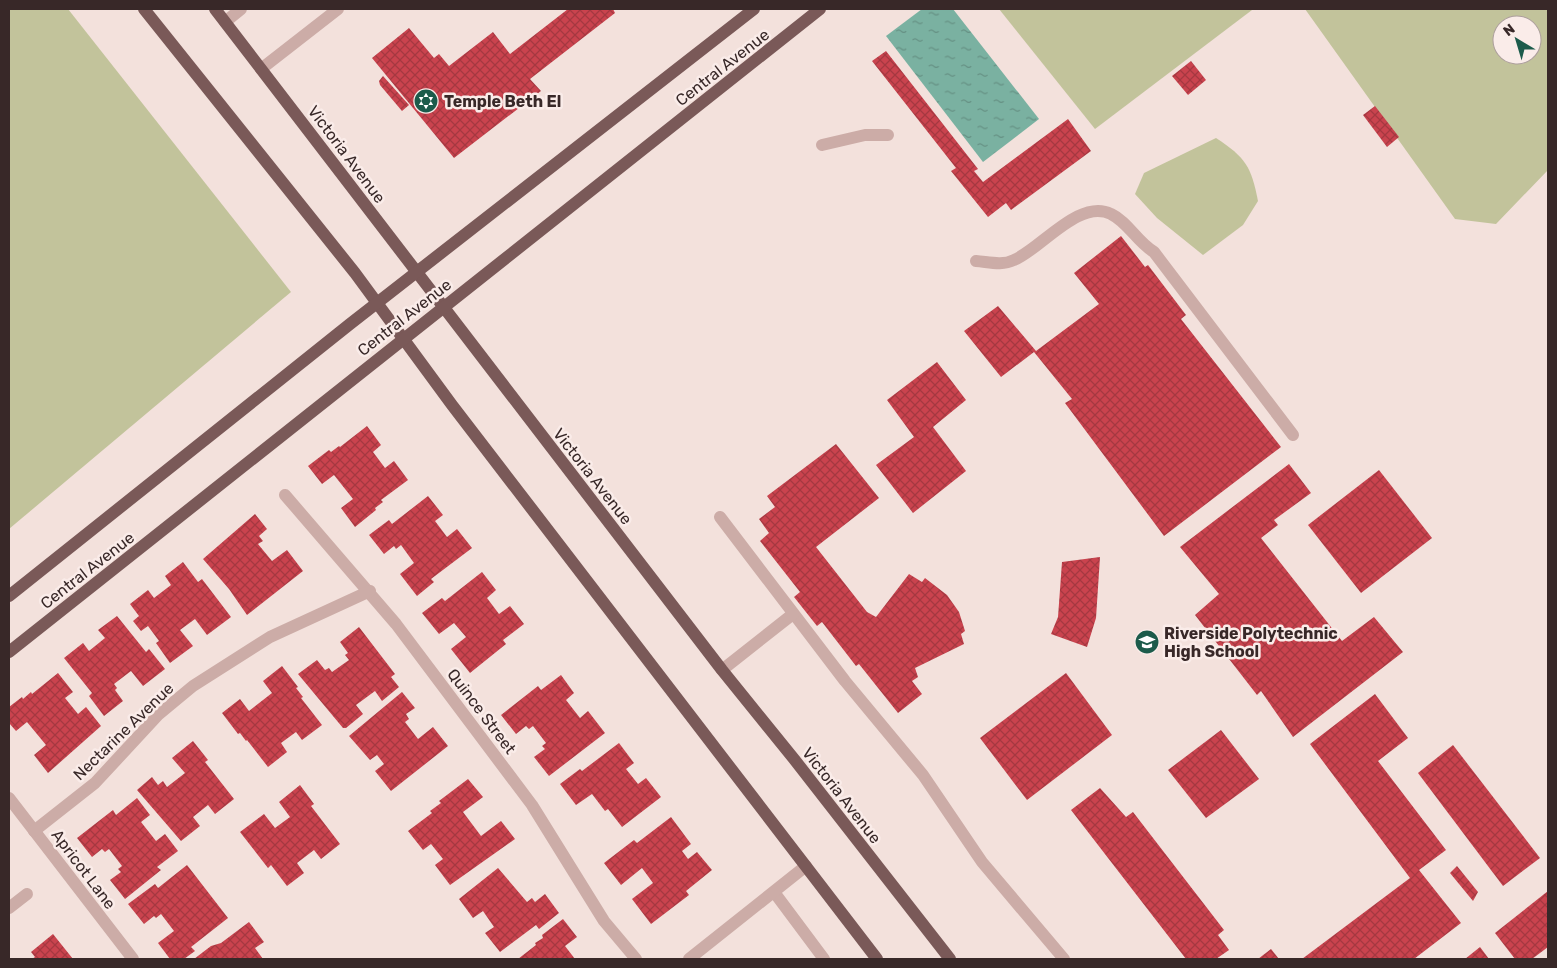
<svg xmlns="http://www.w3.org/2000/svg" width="1557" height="968" font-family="Rubik,sans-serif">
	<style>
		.green { fill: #c2c39b; fill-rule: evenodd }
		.water { fill: url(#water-ripples) }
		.building { fill: url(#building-cross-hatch) }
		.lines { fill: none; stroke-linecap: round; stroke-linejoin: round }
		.minor { stroke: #ccaca7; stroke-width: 12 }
		.major { stroke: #7a5958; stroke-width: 12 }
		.labels { text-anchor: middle; stroke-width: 5; stroke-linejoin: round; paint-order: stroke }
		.street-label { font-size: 16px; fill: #382828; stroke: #faece9 }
		.poi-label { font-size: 16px; font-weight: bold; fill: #382828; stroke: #faece9; text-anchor: start }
	</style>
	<defs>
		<pattern id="water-ripples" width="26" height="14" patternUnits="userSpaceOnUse" patternTransform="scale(1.25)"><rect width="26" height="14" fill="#7ab1a1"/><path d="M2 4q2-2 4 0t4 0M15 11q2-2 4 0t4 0" fill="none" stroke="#659083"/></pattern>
		<pattern id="building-cross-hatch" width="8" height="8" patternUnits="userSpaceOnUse" patternTransform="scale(1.25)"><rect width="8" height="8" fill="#ca434e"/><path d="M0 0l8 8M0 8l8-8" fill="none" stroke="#a53841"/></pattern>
	</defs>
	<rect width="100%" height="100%" fill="#f3e1dc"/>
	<g class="green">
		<polygon points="9,9 68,9 291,292 9,529"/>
		<polygon points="999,9 1250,9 1252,10 1095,129"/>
		<path d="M1305,9H1548V170L1496,224L1455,219ZM1502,25H1532V55H1502Z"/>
		<path d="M1216,138C1246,158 1251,166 1258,201L1243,225L1203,255L1157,218L1135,194L1144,173Z"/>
	</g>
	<polygon class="water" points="922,9 953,9 1039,119 983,162 886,36"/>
	<g class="building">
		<polygon points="568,9 613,9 615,13 530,79 541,91 454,158 372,58 409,28 434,58 439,54 449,66 493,32 510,54"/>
		<polygon points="886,51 978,169 974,171 983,182 1068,119 1091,151 1011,210 1006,203 988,217 951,171 956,168 872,61"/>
		<polygon points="1191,61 1206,80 1188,95 1172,76"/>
		<polygon points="383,76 409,105 402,111 380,85 379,81"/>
		<polygon points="1375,106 1399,137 1387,147 1363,115"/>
		<polygon points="1121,236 1145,267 1148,265 1186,315 1181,319 1281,447 1164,536 1065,403 1072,399 1034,352 1001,377 964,331 998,306 1036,351 1099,304 1074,273"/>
		<polygon points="937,362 966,400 933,427 966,471 913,513 876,465 914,437 887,400"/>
		<polygon points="367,426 381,445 373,452 385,468 394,461 408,480 381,500 383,502 375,508 376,510 355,527 341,508 353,499 334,475 322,484 308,466 329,450 331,452 339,446 340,447"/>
		<polygon points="836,444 879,498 816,547 867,612 876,617 909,574 922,582 925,578 947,595 959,612 965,631 961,634 964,644 915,668 918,677 912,681 922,694 898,713 859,664 856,666 822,622 817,626 794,597 800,592 760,541 769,533 759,519 775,507 767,496"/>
		<polygon points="1289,464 1311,493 1274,520 1278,525 1261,538 1342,641 1374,617 1403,652 1293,737 1261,691 1257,695 1195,615 1219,594 1180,547"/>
		<polygon points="1379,470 1432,538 1361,593 1308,525"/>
		<polygon points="428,496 443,515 435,521 447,537 457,529 472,548 431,579 434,582 417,596 400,574 414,563 401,545 396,549 394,546 384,554 369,535 389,520 392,524"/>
		<polygon points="255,514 267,529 259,536 263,541 258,544 272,561 287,550 303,571 247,615 229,589 203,559"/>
		<polygon points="1100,557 1096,618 1087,647 1051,634 1058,617 1062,562"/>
		<polygon points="183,562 198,582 202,579 231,617 207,635 195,619 180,630 193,646 170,663 156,643 159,641 148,626 141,631 133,621 139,616 130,604 148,590 154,598 171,585 165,576"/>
		<polygon points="482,572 496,590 487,598 499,614 510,606 524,624 503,640 506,644 470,673 451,649 466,637 454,623 439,634 422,613 442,598 445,601"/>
		<polygon points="117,616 146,652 149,649 165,669 143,686 131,671 114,684 117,688 115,690 123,701 104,716 89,696 92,693 64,658 83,643 89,651 105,638 98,630"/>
		<polygon points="359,627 395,674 391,677 399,687 382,701 375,691 356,705 363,714 346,728 343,728 298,674 317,660 325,670 329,668 332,672 349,660 345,655 348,653 340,642"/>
		<polygon points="282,666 298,687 296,688 303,697 301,698 322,725 302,740 296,732 281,743 287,752 268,767 247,740 246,741 240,733 238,734 222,713 240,699 249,711 272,693 263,681"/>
		<polygon points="58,673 73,692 65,698 78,714 86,707 101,726 48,773 34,755 46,745 27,722 16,731 9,723 9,707 22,697 23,699 31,692 32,694"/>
		<polygon points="1066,673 1112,735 1027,800 980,738"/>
		<polygon points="561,675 574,693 566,700 580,718 588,711 605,733 549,776 534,757 545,749 542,746 546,743 533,726 529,729 526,726 516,734 501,715 538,686 541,690"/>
		<polygon points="402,692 415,708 406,714 409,719 405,722 418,739 433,727 448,746 391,791 375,771 384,764 377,755 370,760 349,736"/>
		<polygon points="1375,694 1408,738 1378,761 1446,850 1419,870 1461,923 1414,959 1302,959 1410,878 1310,744"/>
		<polygon points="1221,730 1259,779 1206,818 1168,770"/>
		<polygon points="193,741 208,760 205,762 234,799 215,814 208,805 193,817 200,826 181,841 137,790 152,777 158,785 163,781 167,787 185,773 172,758"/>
		<polygon points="619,743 634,763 626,769 638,784 646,778 661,797 622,827 608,809 605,811 592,794 576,805 560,784 580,769 582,771"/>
		<polygon points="1453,745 1540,858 1503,886 1418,773"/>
		<polygon points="468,779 483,797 463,812 481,836 501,821 515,839 450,885 435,865 443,859 431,844 423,850 408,831 432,813 430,811 441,803 439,801"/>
		<polygon points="300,785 314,804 311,806 340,844 321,859 314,850 297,863 304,873 287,886 271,865 268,868 240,832 264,814 275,828 290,817 279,802"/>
		<polygon points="1100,788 1126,817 1133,812 1224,930 1218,935 1229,950 1216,959 1186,959 1071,810"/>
		<polygon points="137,798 150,815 141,822 156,841 165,834 178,851 157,867 161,870 125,899 110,880 121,872 118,869 122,866 109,849 105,852 102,849 92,857 77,838 113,810 116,815"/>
		<polygon points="671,817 691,844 682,851 688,859 697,852 712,870 686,891 689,895 651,924 632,899 653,883 642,868 621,885 604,863 634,840 637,843"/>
		<polygon points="187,865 228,918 191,947 195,951 184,959 170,959 158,943 174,931 161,914 156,918 154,916 144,924 128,904 155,884 158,888"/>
		<polygon points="1457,866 1478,892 1473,901 1450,873"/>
		<polygon points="498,868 527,902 532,898 535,902 545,894 559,913 539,929 536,925 500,952 485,933 494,927 483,911 473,918 459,899"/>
		<polygon points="1548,891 1548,947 1532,959 1515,959 1495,933"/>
		<polygon points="563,919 577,937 565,946 575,959 518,959 536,945 535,943 543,938 542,935"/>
		<polygon points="249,922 264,942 255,948 263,959 194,959 211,946 221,943"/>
		<polygon points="53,934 73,959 32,959 35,957 31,952"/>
		<polygon points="1480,947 1489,959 1465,959"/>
		<polygon points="1271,949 1279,959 1258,959"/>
	</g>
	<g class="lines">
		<g class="minor">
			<polyline points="225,22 241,9"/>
			<polyline points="261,69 338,9"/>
			<polyline points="822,145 865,135 888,135"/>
			<path d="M976,261C989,262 1002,266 1014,260C1041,249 1079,198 1111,214C1128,222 1137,242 1154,252L1293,435"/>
			<polyline points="285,495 396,624 532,805 604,921 636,959"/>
			<polyline points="720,517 845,681 923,775 982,862 1064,959"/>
			<polyline points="722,670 793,614"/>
			<polyline points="9,798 133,959"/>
			<polyline points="34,831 95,783 158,715 193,686 270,637 370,591"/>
			<polyline points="774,892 824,959"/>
			<polyline points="9,908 27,894"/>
			<polyline points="689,959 806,866"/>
		</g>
		<g class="major">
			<polyline points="144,9 355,273 452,405 877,959"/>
			<polyline points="215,9 722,670 794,759 950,959"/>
			<polyline points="9,596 350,324 754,9"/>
			<polyline points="9,652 820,9"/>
		</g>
	</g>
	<defs>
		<symbol id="synagogue-disc" viewBox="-11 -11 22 22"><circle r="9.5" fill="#1c5b4b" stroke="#faece9"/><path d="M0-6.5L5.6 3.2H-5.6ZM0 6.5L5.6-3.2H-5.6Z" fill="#fff"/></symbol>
		<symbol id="school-disc" viewBox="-11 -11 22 22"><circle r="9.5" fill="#1c5b4b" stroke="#faece9"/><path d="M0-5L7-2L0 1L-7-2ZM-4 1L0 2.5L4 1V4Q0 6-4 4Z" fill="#fff"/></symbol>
	</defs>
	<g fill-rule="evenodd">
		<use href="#synagogue-disc" x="412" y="87" width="28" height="28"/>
		<use href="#school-disc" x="1133" y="628" width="28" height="28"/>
	</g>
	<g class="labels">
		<g class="street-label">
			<text transform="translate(722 67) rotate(-38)" y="6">Central Avenue</text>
			<text transform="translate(347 154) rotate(53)" y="6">Victoria Avenue</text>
			<text transform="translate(404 317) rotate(-38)" y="6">Central Avenue</text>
			<text transform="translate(593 476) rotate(52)" y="6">Victoria Avenue</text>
			<text transform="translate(87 570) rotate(-38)" y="6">Central Avenue</text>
			<text transform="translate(482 711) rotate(53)" y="6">Quince Street</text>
			<text transform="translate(123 731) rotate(-44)" y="6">Nectarine Avenue</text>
			<text transform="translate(842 795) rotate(52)" y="6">Victoria Avenue</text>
			<text transform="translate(84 869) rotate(53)" y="6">Apricot Lane</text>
		</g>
		<g class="poi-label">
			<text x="444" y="107">Temple Beth El</text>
			<text x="1164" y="639">Riverside Polytechnic<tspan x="1164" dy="18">High School</tspan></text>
		</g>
	</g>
	<rect width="1557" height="968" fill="none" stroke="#382828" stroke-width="20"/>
	<g transform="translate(1517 40) rotate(322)"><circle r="24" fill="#faece9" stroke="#ac9e9c"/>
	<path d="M0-4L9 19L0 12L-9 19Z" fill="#1c5b4b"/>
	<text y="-8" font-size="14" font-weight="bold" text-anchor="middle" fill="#382828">N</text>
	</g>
</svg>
